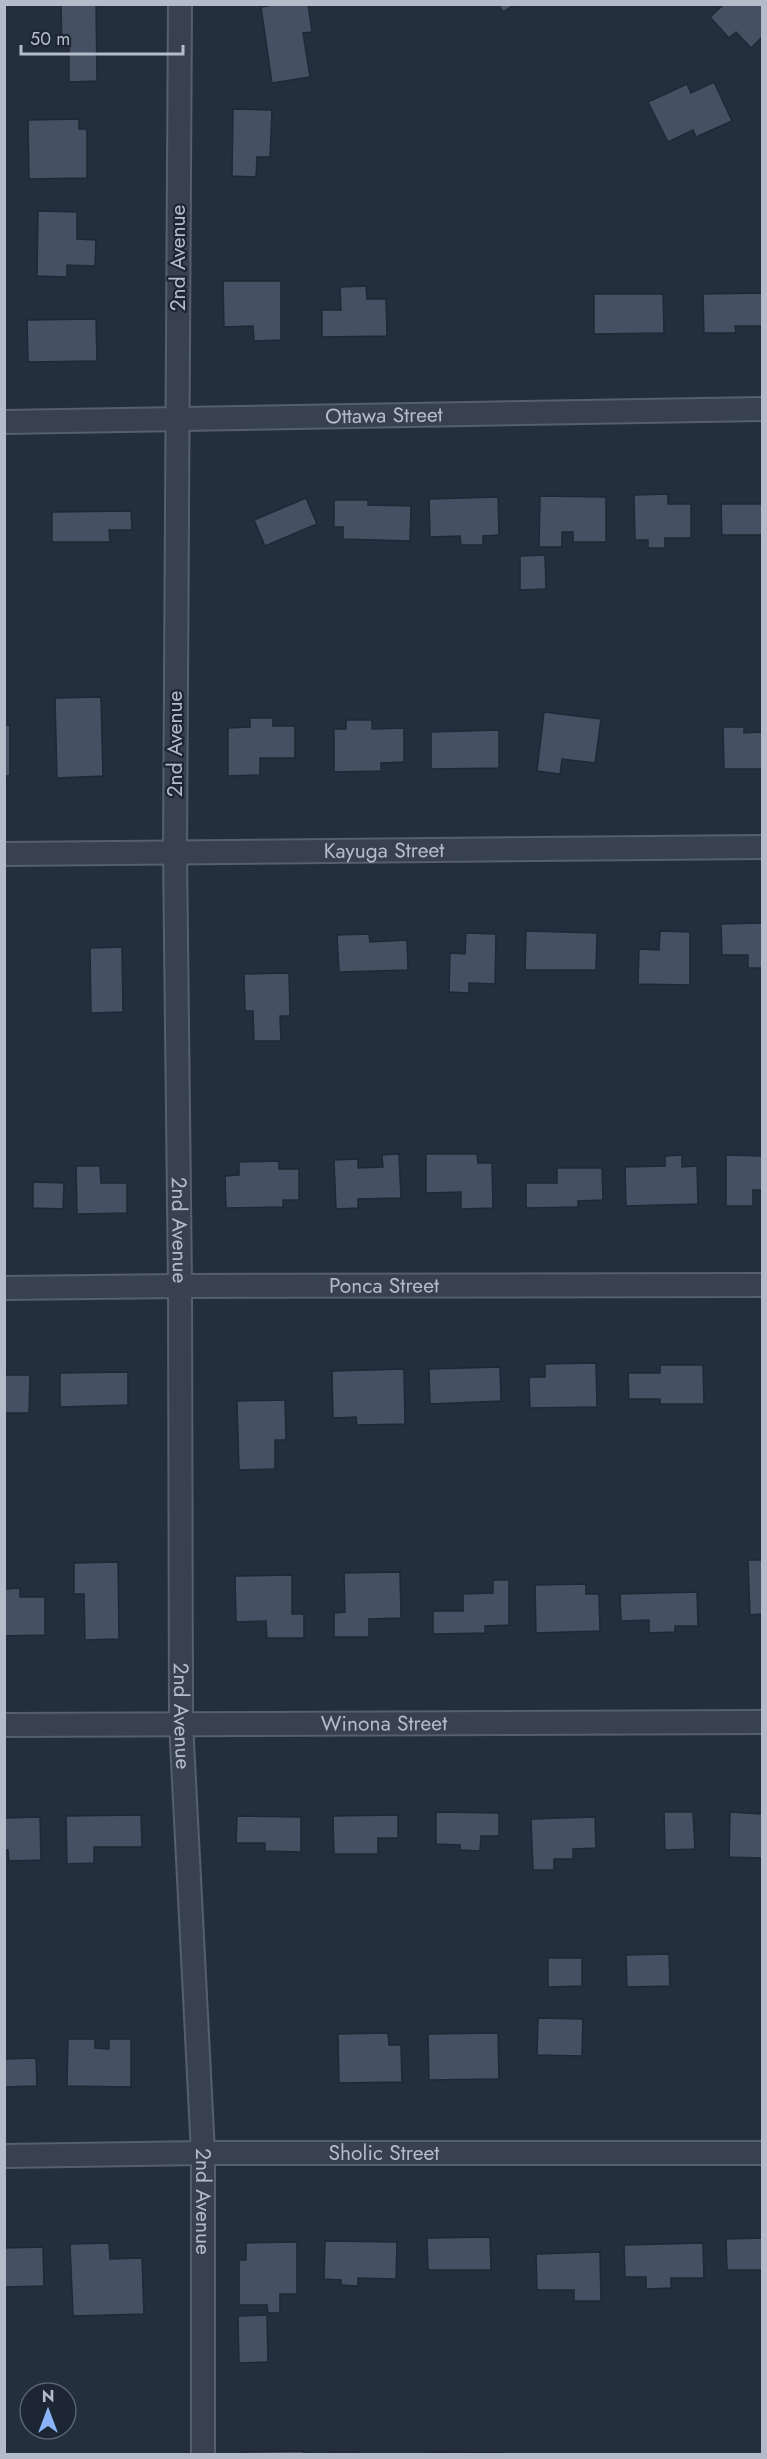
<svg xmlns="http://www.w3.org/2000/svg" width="767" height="2459" font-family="Jost,sans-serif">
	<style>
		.building { fill: #455162; stroke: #1f2835; stroke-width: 1.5 }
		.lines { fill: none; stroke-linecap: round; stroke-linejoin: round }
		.minor-casing { stroke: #565f6c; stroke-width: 26 }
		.minor { stroke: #38414e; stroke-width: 22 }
		.labels { text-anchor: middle; stroke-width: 4.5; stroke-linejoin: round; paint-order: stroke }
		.street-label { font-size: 21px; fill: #b4bcc9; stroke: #1d2633 }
	</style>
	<rect width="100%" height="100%" fill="#242f3e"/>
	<g class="building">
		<polygon points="61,4 96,4 97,81 69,82 69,48 62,48"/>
		<polygon points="279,4 308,4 312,32 303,33 310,77 272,83 261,7"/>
		<polygon points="498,4 516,4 503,12"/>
		<polygon points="721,4 762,4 762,37 751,48 736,32 729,38 710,17 722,6"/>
		<polygon points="714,82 732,121 696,137 693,130 668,142 648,102 687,84 691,93"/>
		<polygon points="233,109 272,110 270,157 257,157 256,177 232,176"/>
		<polygon points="79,119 79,129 87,129 87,178 29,179 28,120"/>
		<polygon points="38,211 77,212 77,239 96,240 95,266 67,265 67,277 37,276"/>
		<polygon points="223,281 281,281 281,340 254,341 253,326 224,327"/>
		<polygon points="366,286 367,299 386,299 387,336 322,337 322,310 341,310 340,287"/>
		<polygon points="762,293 762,326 735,326 736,333 704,333 703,294"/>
		<polygon points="594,294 663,294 664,333 594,334"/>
		<polygon points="96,319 97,361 28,362 27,320"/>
		<polygon points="668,494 668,504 691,504 691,538 665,538 665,548 648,548 648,540 635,540 634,495"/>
		<polygon points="540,496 606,497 606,542 573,542 573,532 562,532 562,547 539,547"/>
		<polygon points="498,497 499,535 483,536 483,545 461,545 460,536 430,537 429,499"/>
		<polygon points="306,498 317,524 265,546 254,520"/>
		<polygon points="334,500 368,500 368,505 411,506 410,541 343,539 343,527 334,527"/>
		<polygon points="721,504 762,504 762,547 761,535 722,535"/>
		<polygon points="131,511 132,530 109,530 110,542 52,542 52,512"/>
		<polygon points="545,555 546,589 520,590 520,556"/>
		<polygon points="101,697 103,776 57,778 55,698"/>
		<polygon points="544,712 601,719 595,763 562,759 560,774 537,771"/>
		<polygon points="250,718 273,718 273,726 295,726 295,758 260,758 260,775 228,776 228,728 250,727"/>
		<polygon points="346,720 372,720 372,729 404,728 404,762 381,763 381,771 334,772 334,729 346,729"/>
		<rect x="4" y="725" width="6" height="51"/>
		<polygon points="723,727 744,727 744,733 762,732 762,769 724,769"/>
		<polygon points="499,730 499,768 431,769 431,732"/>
		<polygon points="762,923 762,968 748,968 748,955 722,955 721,924"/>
		<polygon points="526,931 597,933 596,970 525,970"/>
		<polygon points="660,931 690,932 690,985 638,984 639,949 659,950"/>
		<polygon points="466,933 496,934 495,984 469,983 469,993 449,992 450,953 465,954"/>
		<polygon points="369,934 370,942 407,940 408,970 339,972 337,935"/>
		<polygon points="122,947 123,1012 91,1013 90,948"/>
		<polygon points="289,973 290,1016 280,1016 281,1041 254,1041 253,1011 245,1011 244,974"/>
		<polygon points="399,1154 401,1198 358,1199 358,1208 336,1209 334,1160 358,1159 358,1168 383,1167 382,1155"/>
		<polygon points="426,1154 477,1154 478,1163 492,1163 493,1208 461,1209 461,1192 426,1193"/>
		<polygon points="682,1155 682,1167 697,1166 698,1204 626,1206 625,1167 665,1166 665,1156"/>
		<polygon points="726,1155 762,1156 762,1190 753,1190 753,1206 726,1206"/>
		<polygon points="279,1161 279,1169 299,1169 299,1200 283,1200 283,1207 226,1208 225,1176 239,1175 239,1162"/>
		<polygon points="76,1166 100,1166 101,1183 127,1183 127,1213 77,1214"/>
		<polygon points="557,1168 602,1168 603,1200 578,1201 578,1207 526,1208 526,1183 557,1183"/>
		<polygon points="33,1182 64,1183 63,1209 33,1208"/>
		<polygon points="596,1363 597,1407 530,1408 529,1377 545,1377 545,1364"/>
		<polygon points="660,1365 703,1365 704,1404 660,1404 660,1399 629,1399 628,1373 660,1373"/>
		<polygon points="500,1367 501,1401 430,1404 429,1369"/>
		<polygon points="404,1369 405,1424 357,1425 356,1417 333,1418 332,1371"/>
		<polygon points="128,1372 128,1405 60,1407 60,1373"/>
		<polygon points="4,1375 30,1375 29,1413 4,1413"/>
		<polygon points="285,1400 286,1440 275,1440 275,1469 239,1470 237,1401"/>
		<polygon points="748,1560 762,1560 762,1614 750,1615"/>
		<polygon points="118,1562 119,1639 85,1640 84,1594 74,1594 74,1563"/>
		<polygon points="400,1572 401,1618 369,1619 369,1637 334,1637 334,1613 345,1612 344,1573"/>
		<polygon points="292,1575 292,1614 304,1614 304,1638 267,1638 266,1621 236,1622 235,1576"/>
		<polygon points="493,1580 509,1580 509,1625 485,1626 485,1633 433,1634 433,1611 463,1611 463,1594 493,1593"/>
		<polygon points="586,1584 586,1594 599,1594 600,1631 536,1633 535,1585"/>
		<polygon points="20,1588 20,1597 45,1597 45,1635 4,1636 5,1589"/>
		<polygon points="697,1592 698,1626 675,1626 675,1632 649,1633 649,1620 621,1621 620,1594"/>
		<polygon points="436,1812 499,1813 499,1836 481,1836 480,1851 460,1850 460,1845 436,1844"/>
		<polygon points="664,1812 693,1812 695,1849 665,1850"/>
		<polygon points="730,1812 762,1814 762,1858 729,1857"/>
		<polygon points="141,1815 142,1847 94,1847 94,1863 67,1864 66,1816"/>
		<polygon points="398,1815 398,1838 378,1838 378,1854 334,1854 333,1816"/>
		<polygon points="237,1816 301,1817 301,1852 265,1851 265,1843 236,1843"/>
		<polygon points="40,1817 41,1860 9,1861 8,1850 4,1850 4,1818"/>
		<polygon points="595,1817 596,1848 573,1849 573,1859 554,1859 554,1870 533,1870 531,1819"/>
		<polygon points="669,1954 670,1986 627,1987 626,1955"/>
		<polygon points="548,1958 582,1958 582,1986 548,1987"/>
		<polygon points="538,2018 583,2019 582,2056 537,2055"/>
		<polygon points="388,2033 389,2045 401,2045 402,2082 339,2083 338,2034"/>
		<polygon points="498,2033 499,2079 429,2080 428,2034"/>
		<polygon points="68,2039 95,2039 95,2048 109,2049 109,2039 131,2039 131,2087 67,2086"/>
		<polygon points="36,2058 37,2086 4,2087 4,2059"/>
		<polygon points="490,2237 491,2270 428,2270 427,2238"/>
		<polygon points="762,2238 762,2270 727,2270 726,2239"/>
		<polygon points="325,2241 397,2242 396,2279 358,2278 358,2286 341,2285 341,2280 324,2279"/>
		<polygon points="297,2242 297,2294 280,2294 280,2313 268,2313 267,2305 239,2305 239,2260 246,2260 246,2243"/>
		<polygon points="109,2243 110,2259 142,2258 144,2314 73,2316 70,2244"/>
		<polygon points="703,2243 704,2278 671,2278 671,2288 646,2289 646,2277 625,2277 624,2245"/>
		<polygon points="43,2247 44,2286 4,2287 4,2248"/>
		<polygon points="600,2252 601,2301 574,2301 574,2290 537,2290 536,2254"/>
		<polygon points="267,2315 268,2362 239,2363 238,2316"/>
		<polygon points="304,2451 304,2454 244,2454 244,2452"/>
		<rect x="330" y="2452" width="29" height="2"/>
		<polygon points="431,2452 501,2453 501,2454 431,2454"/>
	</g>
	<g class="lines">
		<defs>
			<g id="minor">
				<path id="s1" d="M180,4L175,852L180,1286L181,1722L203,2153V2454"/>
				<path id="s2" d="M4,422L762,409"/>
				<path id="s3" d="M4,854L762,847"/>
				<path id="s4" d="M4,1288L180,1286L762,1285"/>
				<path id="s5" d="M4,1725L762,1722"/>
				<path id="s6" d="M4,2156L203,2153H762"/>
			</g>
		</defs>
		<use href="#minor" class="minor-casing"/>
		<use href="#minor" class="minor"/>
	</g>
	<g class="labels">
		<g class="street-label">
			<text transform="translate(178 258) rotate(-90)" y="7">2nd Avenue</text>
			<text dy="7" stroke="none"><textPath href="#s2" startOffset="380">Ottawa Street</textPath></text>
			<text transform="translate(175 744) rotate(-90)" y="7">2nd Avenue</text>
			<text dy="7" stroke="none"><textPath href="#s3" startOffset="380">Kayuga Street</textPath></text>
			<text dy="7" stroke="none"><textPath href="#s1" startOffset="1226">2nd Avenue</textPath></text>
			<text dy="7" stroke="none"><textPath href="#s4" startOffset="380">Ponca Street</textPath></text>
			<text dy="7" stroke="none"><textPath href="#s1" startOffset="1712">2nd Avenue</textPath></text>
			<text dy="7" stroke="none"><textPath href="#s5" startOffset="380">Winona Street</textPath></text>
			<text dy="7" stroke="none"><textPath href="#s6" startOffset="380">Sholic Street</textPath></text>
			<text dy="7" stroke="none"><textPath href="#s1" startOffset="2198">2nd Avenue</textPath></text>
		</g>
	</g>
	<rect width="767" height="2459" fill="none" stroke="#b4bcc9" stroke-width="12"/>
	<g transform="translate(48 2411)"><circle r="28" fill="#1d2633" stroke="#59626f" stroke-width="1.5"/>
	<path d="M0-4.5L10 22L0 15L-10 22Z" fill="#8ab4f8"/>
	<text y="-9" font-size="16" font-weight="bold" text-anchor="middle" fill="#b4bcc9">N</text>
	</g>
	<path d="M21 45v9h162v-9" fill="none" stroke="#b4bcc9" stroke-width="3"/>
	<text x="30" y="45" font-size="18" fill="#b4bcc9" stroke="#1d2633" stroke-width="4.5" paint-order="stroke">50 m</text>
</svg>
